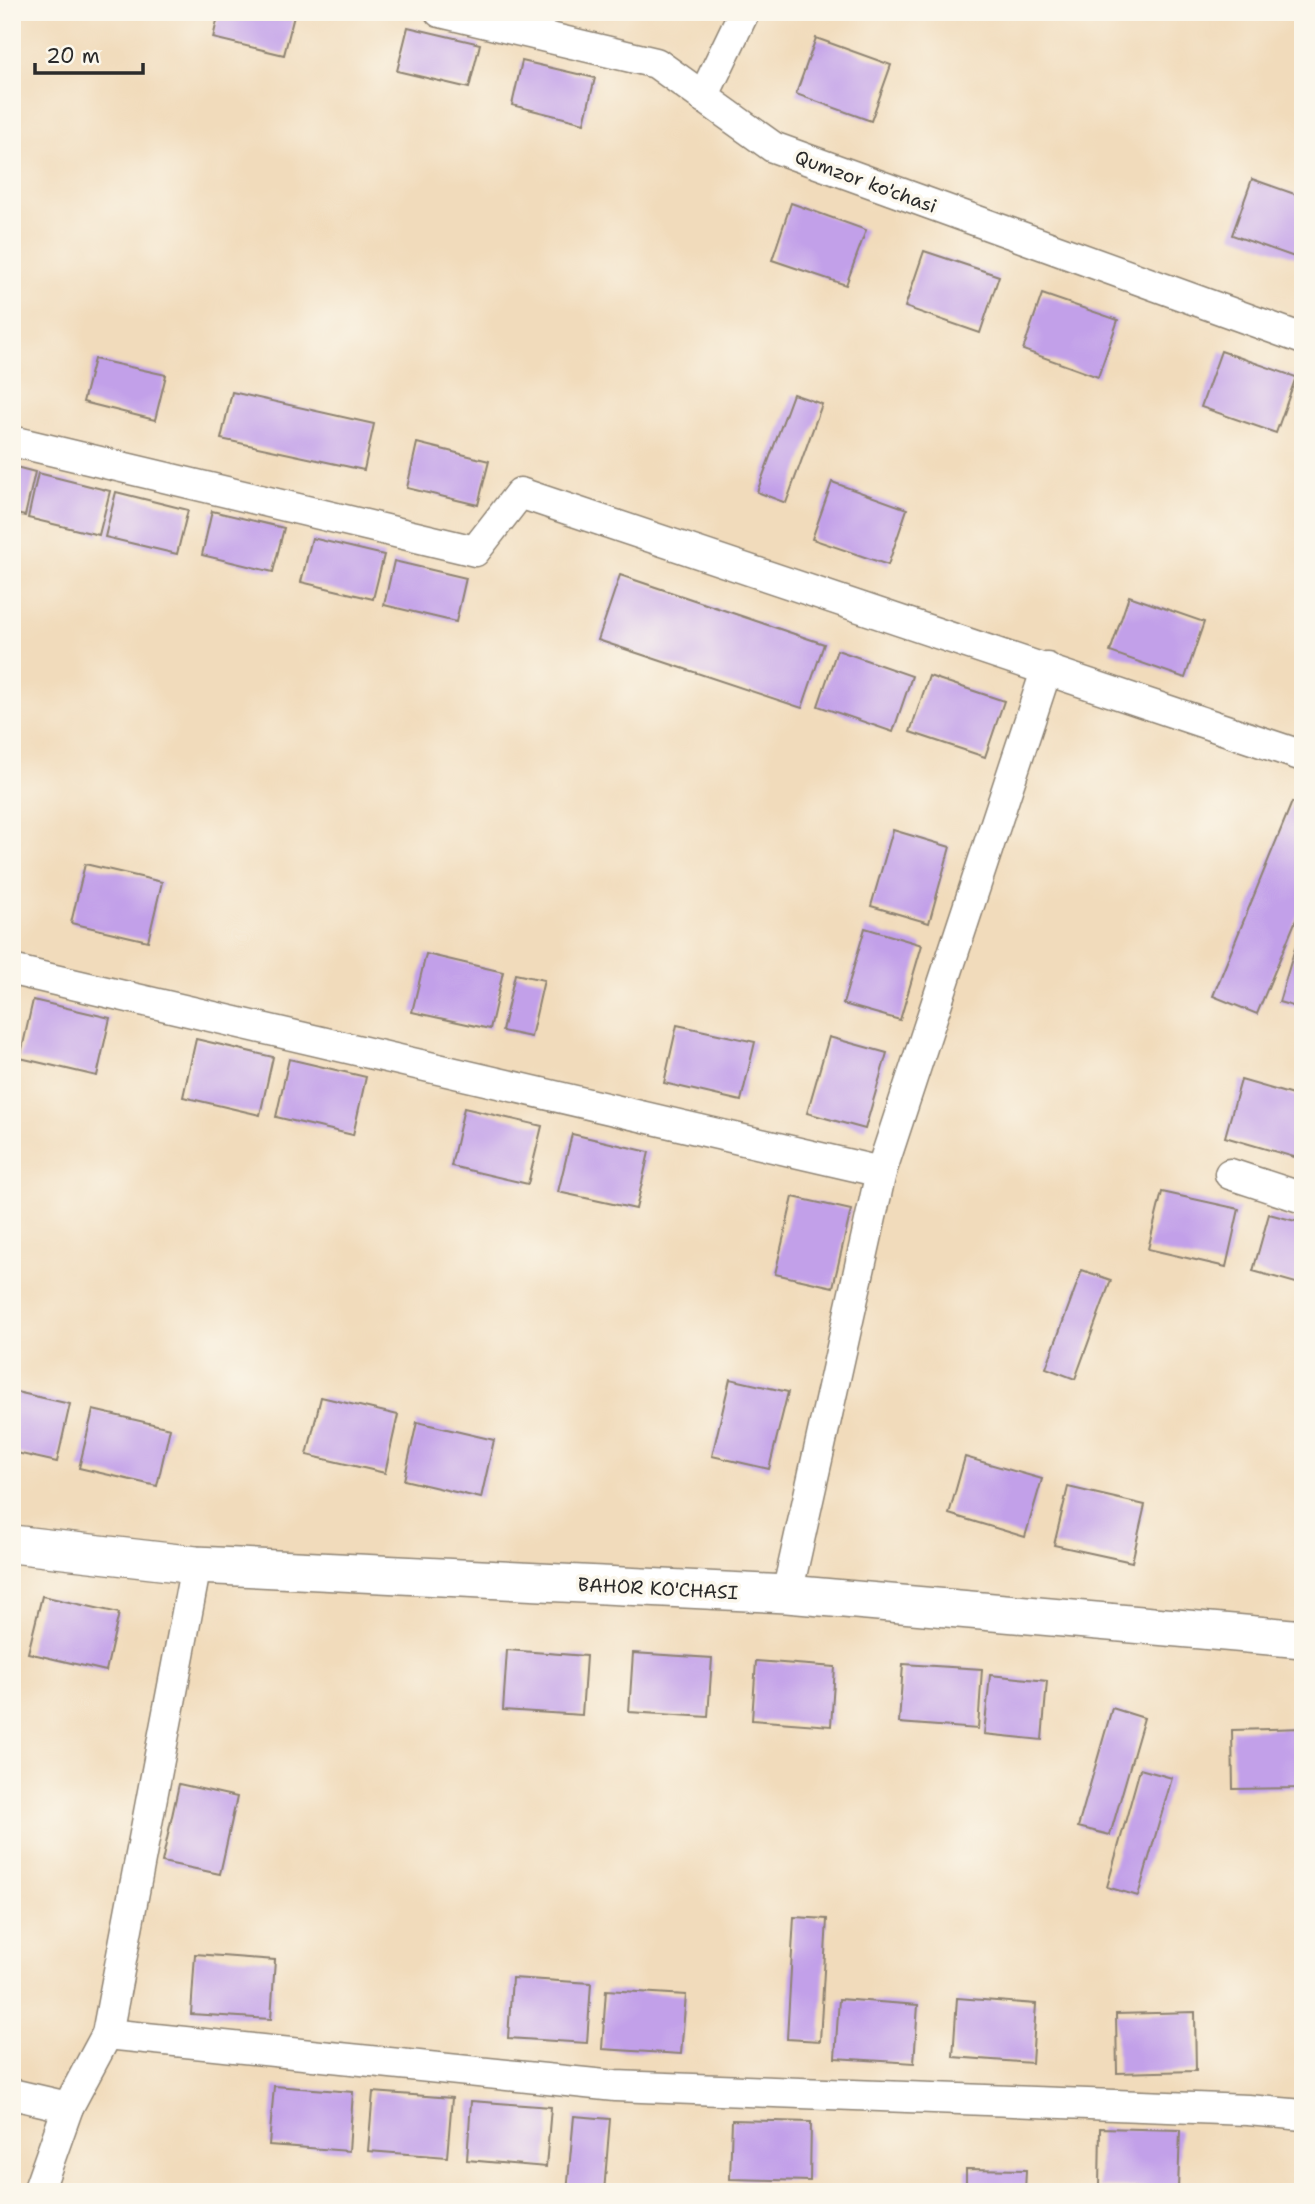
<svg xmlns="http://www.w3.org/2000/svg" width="1315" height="2204" font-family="'Shantell Sans',sans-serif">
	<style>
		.building { fill: #c2a0e9 }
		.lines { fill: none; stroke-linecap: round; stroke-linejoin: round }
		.minor-casing { stroke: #8e8373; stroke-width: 33 }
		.tertiary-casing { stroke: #8e8373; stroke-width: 40 }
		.minor { stroke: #fff; stroke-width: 30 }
		.tertiary { stroke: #fff; stroke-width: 37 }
		.labels { text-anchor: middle; stroke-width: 7; stroke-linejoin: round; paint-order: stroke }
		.street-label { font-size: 19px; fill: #2b2b2b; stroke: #fbf7ec }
	</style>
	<rect width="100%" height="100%" fill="#fbf7ec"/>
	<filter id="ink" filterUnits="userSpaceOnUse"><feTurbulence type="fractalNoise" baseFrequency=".0143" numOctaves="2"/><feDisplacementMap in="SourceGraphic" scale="14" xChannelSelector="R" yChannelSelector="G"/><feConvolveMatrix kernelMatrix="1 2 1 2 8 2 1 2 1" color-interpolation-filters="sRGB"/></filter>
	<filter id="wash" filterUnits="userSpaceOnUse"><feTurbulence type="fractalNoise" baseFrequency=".00686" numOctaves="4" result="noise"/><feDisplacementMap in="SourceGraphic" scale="28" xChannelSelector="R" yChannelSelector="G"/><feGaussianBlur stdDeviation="1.57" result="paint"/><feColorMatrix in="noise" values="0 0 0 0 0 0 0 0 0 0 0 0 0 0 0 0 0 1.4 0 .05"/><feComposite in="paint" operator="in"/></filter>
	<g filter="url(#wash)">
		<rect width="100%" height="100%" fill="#f1dbbb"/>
		<g id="blocks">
			<g class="building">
				<polygon points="219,12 295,12 284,55 213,38"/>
				<polygon points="408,27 480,44 469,88 397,71"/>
				<polygon points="816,38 891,65 871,121 796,94"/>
				<polygon points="522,61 595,78 584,123 512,105"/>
				<polygon points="1252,179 1303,197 1303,260 1232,235"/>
				<polygon points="791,203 866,230 846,285 772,260"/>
				<polygon points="924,251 999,276 980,333 905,307"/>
				<polygon points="1042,294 1118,320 1098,377 1023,350"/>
				<polygon points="1221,351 1296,377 1276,433 1201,407"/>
				<polygon points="94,359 166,375 155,420 83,402"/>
				<polygon points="232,392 374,424 364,470 221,439"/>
				<polygon points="793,394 822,404 786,503 757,492"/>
				<polygon points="417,443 489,461 478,505 407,488"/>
				<polygon points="12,466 35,472 25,516 12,513"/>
				<polygon points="38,473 110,491 99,535 28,518"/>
				<polygon points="832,482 907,509 888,565 812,539"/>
				<polygon points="116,492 188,510 177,554 105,537"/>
				<polygon points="212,511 284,528 273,572 202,555"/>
				<polygon points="312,538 384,555 373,599 301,582"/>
				<polygon points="394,561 466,578 456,622 384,605"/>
				<polygon points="620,575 824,644 802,708 598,640"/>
				<polygon points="1129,596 1204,622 1185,678 1110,652"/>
				<polygon points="837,650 912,676 893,732 818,706"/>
				<polygon points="929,676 1004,701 985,757 910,732"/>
				<polygon points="1292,802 1303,806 1303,903 1257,1014 1213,996"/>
				<polygon points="893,830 950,847 929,923 871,906"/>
				<polygon points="85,864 162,882 148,941 71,923"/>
				<polygon points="865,928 922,945 900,1020 843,1004"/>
				<polygon points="1296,945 1303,947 1303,1009 1279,1002"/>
				<polygon points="426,954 503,972 490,1029 412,1012"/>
				<polygon points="515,974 544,980 531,1037 502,1031"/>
				<polygon points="33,1000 110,1018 97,1076 20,1058"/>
				<polygon points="677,1025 755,1042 741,1101 664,1083"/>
				<polygon points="829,1037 887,1053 865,1129 807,1113"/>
				<polygon points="196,1039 273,1057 260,1115 183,1097"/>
				<polygon points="289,1059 366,1077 353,1135 276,1117"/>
				<polygon points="1241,1080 1303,1098 1301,1159 1225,1137"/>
				<polygon points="464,1108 542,1126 528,1184 451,1166"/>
				<polygon points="572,1134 649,1152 636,1209 558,1192"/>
				<polygon points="1162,1192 1239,1209 1226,1267 1148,1249"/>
				<polygon points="793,1197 851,1210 833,1287 775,1274"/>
				<polygon points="1269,1214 1303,1223 1303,1285 1253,1271"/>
				<polygon points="1082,1270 1111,1280 1075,1379 1046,1368"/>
				<polygon points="730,1379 788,1392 769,1469 712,1456"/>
				<polygon points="12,1391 70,1404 57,1462 12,1452"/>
				<polygon points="321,1397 398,1415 385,1473 307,1455"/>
				<polygon points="93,1410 170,1428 157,1486 79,1468"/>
				<polygon points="417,1422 494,1440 481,1498 404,1480"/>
				<polygon points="965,1457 1042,1479 1025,1537 949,1514"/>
				<polygon points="1068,1487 1145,1505 1132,1562 1054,1545"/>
				<polygon points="42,1596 119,1613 106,1671 28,1653"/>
				<polygon points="507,1650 586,1656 582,1715 503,1710"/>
				<polygon points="633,1653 712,1658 708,1717 629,1712"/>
				<polygon points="756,1661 835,1667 831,1726 752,1720"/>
				<polygon points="903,1664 982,1669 978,1729 899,1723"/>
				<polygon points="990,1675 1047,1681 1042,1740 984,1734"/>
				<polygon points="1112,1708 1144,1718 1110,1835 1078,1827"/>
				<polygon points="1303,1728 1303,1788 1233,1789 1232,1730"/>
				<polygon points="1140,1769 1172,1778 1138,1896 1107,1887"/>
				<polygon points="179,1784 237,1797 220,1874 162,1862"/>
				<polygon points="794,1917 827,1919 820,2041 787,2039"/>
				<polygon points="195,1954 275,1960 271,2019 191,2014"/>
				<polygon points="512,1978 591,1983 587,2043 508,2038"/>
				<polygon points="606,1990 686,1995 681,2054 602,2049"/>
				<polygon points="957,1998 1036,2004 1032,2063 953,2057"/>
				<polygon points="839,1999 918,2005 914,2063 835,2058"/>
				<polygon points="1195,2012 1196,2071 1117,2073 1116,2014"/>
				<polygon points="274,2086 353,2092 349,2151 269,2145"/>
				<polygon points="373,2092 452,2098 447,2157 368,2151"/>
				<polygon points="471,2101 551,2107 546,2167 467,2160"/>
				<polygon points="574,2116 610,2119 604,2192 567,2192"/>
				<polygon points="732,2120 811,2122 810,2181 730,2179"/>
				<polygon points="1100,2128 1180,2130 1178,2189 1099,2187"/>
				<polygon points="966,2169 1026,2170 1025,2192 966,2192"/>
			</g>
		</g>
	</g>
	<g filter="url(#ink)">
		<use href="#blocks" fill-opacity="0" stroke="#8e8373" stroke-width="2"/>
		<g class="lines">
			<defs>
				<g id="minor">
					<polyline points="440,12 656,63 773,147 1303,339"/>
					<polyline points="703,97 744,12"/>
					<polyline points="12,441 475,551 520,493 1303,756"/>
					<polyline points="12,970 881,1172"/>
					<polyline points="1230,1174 1303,1198"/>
					<polyline points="787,1594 881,1172 1047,668"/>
					<polyline points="107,2034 615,2086 1248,2110 1303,2115"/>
					<polyline points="12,2094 68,2107"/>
					<polyline points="38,2192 68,2107 107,2034 196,1565"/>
				</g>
				<polyline id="tertiary" points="12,1544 196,1565 787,1594 1303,1639"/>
			</defs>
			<use href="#minor" class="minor-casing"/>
			<use href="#tertiary" class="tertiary-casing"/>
			<use href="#minor" class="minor"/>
			<use href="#tertiary" class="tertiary"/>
		</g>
	</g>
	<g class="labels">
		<g class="street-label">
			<text transform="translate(866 181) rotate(20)" y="7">Qumzor ko'chasi</text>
			<text transform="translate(658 1588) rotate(3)" y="7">BAHOR KO'CHASI</text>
		</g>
	</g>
	<rect width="1315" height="2204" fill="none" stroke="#fbf7ec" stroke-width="42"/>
	<path d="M35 63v10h108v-10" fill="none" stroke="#2b2b2b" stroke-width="3.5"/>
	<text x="46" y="63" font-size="21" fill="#2b2b2b" stroke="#fbf7ec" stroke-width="5" paint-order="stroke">20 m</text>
</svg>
